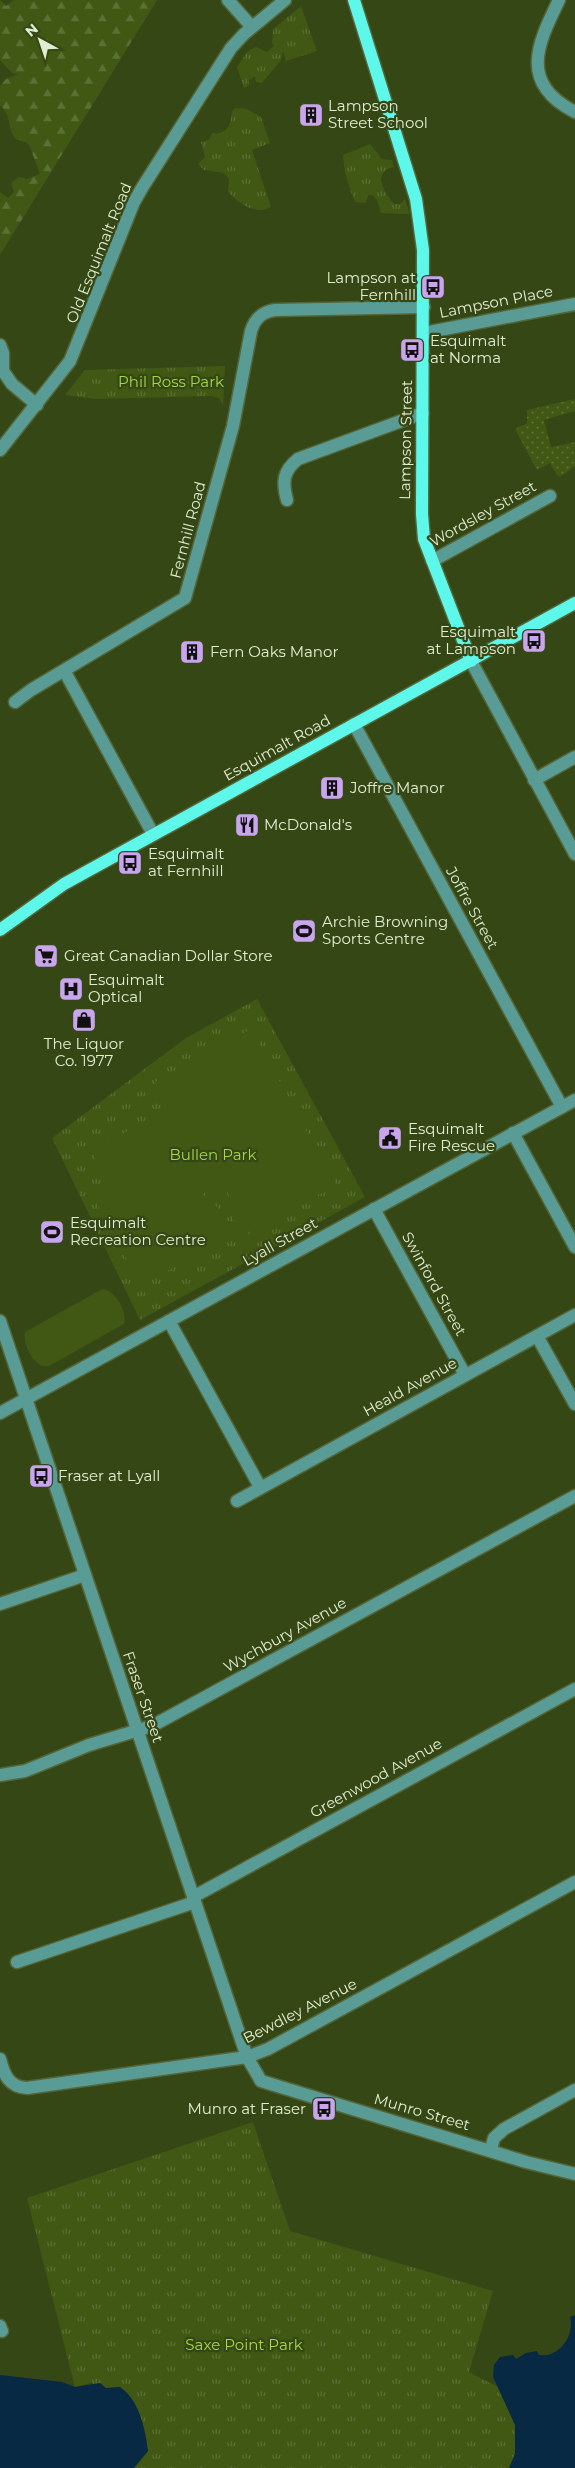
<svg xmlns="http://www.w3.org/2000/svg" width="575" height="2468" font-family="Montserrat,sans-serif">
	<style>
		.grass { fill: url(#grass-tufts) }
		.forest { fill: url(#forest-firs) }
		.garden { fill: url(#garden-dots) }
		.pitch { fill: #405814 }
		.water { fill: #082944 }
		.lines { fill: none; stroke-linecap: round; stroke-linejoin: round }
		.minor-casing { stroke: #546537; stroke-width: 15 }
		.major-casing { stroke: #546537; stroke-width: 15 }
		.minor { stroke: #599c95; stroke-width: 12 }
		.major { stroke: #5df8ea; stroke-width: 12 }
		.labels { text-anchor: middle; stroke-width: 4.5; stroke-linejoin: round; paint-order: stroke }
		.poi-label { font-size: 15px; fill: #e1edd1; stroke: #354715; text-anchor: start }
		.street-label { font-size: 15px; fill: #e1edd1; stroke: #354715 }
		.park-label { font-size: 15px; fill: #a4d941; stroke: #354715 }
	</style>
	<defs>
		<pattern id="grass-tufts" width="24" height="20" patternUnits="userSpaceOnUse" patternTransform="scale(1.25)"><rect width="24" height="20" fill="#405814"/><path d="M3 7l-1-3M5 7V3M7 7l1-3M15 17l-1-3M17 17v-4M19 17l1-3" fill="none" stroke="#5b7035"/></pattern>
		<pattern id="forest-firs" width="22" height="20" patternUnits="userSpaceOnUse" patternTransform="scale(1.25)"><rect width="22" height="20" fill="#405814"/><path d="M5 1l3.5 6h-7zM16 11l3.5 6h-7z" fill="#5b7035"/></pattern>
		<pattern id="garden-dots" width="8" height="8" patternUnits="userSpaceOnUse" patternTransform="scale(1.25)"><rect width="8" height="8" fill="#405814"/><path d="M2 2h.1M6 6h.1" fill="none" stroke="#5b7035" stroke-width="1.8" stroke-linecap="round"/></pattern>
	</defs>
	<rect width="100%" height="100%" fill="#354715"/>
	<g class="grass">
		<polygon points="301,6 317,51 286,61 283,51 281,60 262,83 256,82 255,76 249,80 249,85 244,88 237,67 247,52 256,47 267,52 274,46 272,43 273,29"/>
		<path d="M235,108L247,109L261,117L270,143L252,150L271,207C255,216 239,203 228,192L229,179L224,173L204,170L198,164L205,157L201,142L209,140L212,133L217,134C230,131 231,122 232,111Z"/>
		<path d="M370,144L382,159L392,160L394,167C371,172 384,191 394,204H400L405,199L410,214L381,213L377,200L373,195H368L366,203L355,202C348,183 345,176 343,155Z"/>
		<polygon points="225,366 223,406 219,398 212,396 96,399 65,395 85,370"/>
		<polygon points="257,999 365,1197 140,1320 52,1138 186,1038"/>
		<path d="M253,2122L290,2231L493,2291L469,2372L498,2387L511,2413L515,2425V2454L509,2468H134L148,2451C145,2421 139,2410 120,2387L106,2388L91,2383L75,2387L27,2198Z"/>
	</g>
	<path class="forest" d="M0,0L6,6L14,0H157L0,255V192L8,198L14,192L11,183L19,177L27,179L40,174L30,147L26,142L15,139C6,124 13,119 0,105V86L6,79L19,74L12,73L0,60Z"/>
	<polygon class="garden" points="575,399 575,411 544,420 551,447 575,442 575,466 560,477 557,475 550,463 537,470 515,429 527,423 527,410"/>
	<g class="pitch">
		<polygon points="251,1029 336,1185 240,1237 230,1210 227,1179 202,1194 220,1210 237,1233 141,1285 89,1189 109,1181 92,1152 172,1105 155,1082"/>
		<path d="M102,1289C115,1289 128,1313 124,1324L49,1366C35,1370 22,1344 25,1332Z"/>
	</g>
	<g class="water">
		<path d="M575,2315V2468H509L515,2454V2425L493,2377L494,2365L500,2357L513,2355L516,2359L526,2353L537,2351L539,2355C558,2358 575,2337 570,2317Z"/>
		<path d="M0,2375L62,2382L75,2387L100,2383L106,2388L120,2387C140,2401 145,2429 148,2451L134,2468H0Z"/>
	</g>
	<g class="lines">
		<defs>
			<g id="minor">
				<polyline points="228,0 252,27"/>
				<path d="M559,0C537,45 519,83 575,112"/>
				<polyline points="424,333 575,304"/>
				<polyline points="0,345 3,353 3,371 12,384 37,405"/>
				<polyline points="0,450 70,361 134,202 142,188 231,48 244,34 285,0"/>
				<path d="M287,500C282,482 283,471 298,459L423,413"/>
				<polyline points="432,561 550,496"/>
				<polyline points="471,661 575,854"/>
				<polyline points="65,672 153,834"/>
				<path d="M15,702L31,690L185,598L233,426L251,331C255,318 262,312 275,310L424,307"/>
				<polyline points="354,724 562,1107"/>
				<polyline points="534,780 575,757"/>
				<polyline points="513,1133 575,1247"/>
				<polyline points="374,1209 465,1375"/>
				<polyline points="0,1321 247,2057 261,2081 526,2162 575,2174"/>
				<polyline points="169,1321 260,1487"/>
				<polyline points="537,1336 575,1404"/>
				<polyline points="0,1413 575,1100"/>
				<polyline points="237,1501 575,1315"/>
				<polyline points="0,1604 85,1575"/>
				<polyline points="0,1775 25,1771 89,1745 152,1726 575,1496"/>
				<polyline points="193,1897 575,1689"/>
				<polyline points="17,1962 195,1902"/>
				<path d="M0,2059C4,2075 9,2087 27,2088L247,2057L268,2049L575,1882"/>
				<polyline points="491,2149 494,2138 504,2129 575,2090"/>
				<polyline points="0,2326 2,2331"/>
			</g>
			<g id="major">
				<polyline points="354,0 416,199 423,250 422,514 424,539 471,661"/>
				<polyline points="0,930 64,884 575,603"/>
			</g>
		</defs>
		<use href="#minor" class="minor-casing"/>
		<use href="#major" class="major-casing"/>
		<use href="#minor" class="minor"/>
		<use href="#major" class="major"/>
	</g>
	<defs>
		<symbol id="building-square" viewBox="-11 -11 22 22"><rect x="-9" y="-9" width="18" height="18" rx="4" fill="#c9a5ee" stroke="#354715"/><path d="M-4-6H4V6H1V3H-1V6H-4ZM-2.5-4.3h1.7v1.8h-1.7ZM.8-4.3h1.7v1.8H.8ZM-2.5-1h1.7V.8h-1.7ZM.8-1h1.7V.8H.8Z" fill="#111"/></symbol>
		<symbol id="bus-square" viewBox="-11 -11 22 22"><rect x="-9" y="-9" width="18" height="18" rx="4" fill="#c9a5ee" stroke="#354715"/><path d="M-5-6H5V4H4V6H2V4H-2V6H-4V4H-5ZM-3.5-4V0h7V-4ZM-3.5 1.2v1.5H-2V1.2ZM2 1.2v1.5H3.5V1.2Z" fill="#111"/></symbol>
		<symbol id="restaurant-square" viewBox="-11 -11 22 22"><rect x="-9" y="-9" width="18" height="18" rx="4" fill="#c9a5ee" stroke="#354715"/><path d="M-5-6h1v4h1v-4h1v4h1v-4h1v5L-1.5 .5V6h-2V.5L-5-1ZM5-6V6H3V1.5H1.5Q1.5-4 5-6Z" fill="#111"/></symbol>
		<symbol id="stadium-square" viewBox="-11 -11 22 22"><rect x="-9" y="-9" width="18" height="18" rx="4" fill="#c9a5ee" stroke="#354715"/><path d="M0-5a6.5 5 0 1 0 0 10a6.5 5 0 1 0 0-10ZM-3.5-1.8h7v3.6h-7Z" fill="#111"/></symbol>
		<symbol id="supermarket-square" viewBox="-11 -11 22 22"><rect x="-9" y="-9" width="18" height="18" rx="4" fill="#c9a5ee" stroke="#354715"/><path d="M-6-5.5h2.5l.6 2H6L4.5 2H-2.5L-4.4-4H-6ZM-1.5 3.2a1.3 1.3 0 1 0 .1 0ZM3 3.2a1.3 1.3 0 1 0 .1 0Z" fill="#111"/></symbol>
		<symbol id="hospital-square" viewBox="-11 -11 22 22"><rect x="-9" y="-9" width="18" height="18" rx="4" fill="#c9a5ee" stroke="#354715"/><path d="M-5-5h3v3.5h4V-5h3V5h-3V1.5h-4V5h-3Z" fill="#111"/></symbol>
		<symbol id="shop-square" viewBox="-11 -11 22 22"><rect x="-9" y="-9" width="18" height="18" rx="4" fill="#c9a5ee" stroke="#354715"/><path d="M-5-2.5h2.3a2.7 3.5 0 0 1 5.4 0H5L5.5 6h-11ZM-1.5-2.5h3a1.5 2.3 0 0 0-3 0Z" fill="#111"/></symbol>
		<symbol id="civic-square" viewBox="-11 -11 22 22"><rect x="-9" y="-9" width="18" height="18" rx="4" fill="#c9a5ee" stroke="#354715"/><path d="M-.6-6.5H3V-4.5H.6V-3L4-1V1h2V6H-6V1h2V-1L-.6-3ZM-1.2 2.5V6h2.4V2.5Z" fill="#111"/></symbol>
	</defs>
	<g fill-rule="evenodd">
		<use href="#building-square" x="297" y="101" width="28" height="28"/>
		<use href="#bus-square" x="419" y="273" width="28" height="28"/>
		<use href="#bus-square" x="398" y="336" width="28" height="28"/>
		<use href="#bus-square" x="520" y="627" width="28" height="28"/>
		<use href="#building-square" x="178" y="638" width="28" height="28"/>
		<use href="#building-square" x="318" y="774" width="28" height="28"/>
		<use href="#restaurant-square" x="233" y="811" width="28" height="28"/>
		<use href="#bus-square" x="116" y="849" width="28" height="28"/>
		<use href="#stadium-square" x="290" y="917" width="28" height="28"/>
		<use href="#supermarket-square" x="32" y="942" width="28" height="28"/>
		<use href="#hospital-square" x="57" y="975" width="28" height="28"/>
		<use href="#shop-square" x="70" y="1006" width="28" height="28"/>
		<use href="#civic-square" x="376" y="1124" width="28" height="28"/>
		<use href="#stadium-square" x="38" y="1218" width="28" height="28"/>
		<use href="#bus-square" x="27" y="1462" width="28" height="28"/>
		<use href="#bus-square" x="310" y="2095" width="28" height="28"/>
	</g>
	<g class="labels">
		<g class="poi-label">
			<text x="328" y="111">Lampson<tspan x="328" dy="17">Street School</tspan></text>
			<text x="416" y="283" text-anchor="end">Lampson at<tspan x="416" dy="17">Fernhill</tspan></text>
			<text x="430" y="346">Esquimalt<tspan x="430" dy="17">at Norma</tspan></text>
			<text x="516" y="637" text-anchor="end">Esquimalt<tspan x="516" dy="17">at Lampson</tspan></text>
			<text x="210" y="657">Fern Oaks Manor</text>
			<text x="350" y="793">Joffre Manor</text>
			<text x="264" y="830">McDonald's</text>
			<text x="148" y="859">Esquimalt<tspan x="148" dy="17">at Fernhill</tspan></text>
			<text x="322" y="927">Archie Browning<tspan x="322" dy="17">Sports Centre</tspan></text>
			<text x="64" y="961">Great Canadian Dollar Store</text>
			<text x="88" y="985">Esquimalt<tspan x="88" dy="17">Optical</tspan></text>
			<text x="84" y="1049" text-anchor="middle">The Liquor<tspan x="84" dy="17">Co. 1977</tspan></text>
			<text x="408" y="1134">Esquimalt<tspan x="408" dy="17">Fire Rescue</tspan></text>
			<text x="70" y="1228">Esquimalt<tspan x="70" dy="17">Recreation Centre</tspan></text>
			<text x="58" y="1481">Fraser at Lyall</text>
			<text x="306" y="2114" text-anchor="end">Munro at Fraser</text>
		</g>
		<g class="street-label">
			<text transform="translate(99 253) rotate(-68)" y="5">Old Esquimalt Road</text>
			<text transform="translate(496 302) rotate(-11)" y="5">Lampson Place</text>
			<text transform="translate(406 440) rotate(-89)" y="5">Lampson Street</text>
			<text transform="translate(483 514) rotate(-29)" y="5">Wordsley Street</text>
			<text transform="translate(188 530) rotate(-75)" y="5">Fernhill Road</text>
			<text transform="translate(277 748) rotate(-29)" y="5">Esquimalt Road</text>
			<text transform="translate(472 908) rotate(61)" y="5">Joffre Street</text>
			<text transform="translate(280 1242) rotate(-29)" y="5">Lyall Street</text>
			<text transform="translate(434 1284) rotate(61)" y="5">Swinford Street</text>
			<text transform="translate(410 1387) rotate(-29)" y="5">Heald Avenue</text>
			<text transform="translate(285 1635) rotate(-29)" y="5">Wychbury Avenue</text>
			<text transform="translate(143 1697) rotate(71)" y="5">Fraser Street</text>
			<text transform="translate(376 1778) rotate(-29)" y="5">Greenwood Avenue</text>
			<text transform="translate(300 2011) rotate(-27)" y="5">Bewdley Avenue</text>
			<text transform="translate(422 2112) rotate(16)" y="5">Munro Street</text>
		</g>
		<g class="park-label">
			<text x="171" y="387">Phil Ross Park</text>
			<text x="213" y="1160">Bullen Park</text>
			<text x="244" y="2350">Saxe Point Park</text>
		</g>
	</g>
	<g transform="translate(40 40) rotate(320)" stroke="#354715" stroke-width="4" paint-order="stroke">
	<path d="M0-4L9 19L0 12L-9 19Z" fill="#e1edd1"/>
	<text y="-8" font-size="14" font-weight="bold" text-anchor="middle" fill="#e1edd1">N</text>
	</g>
</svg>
